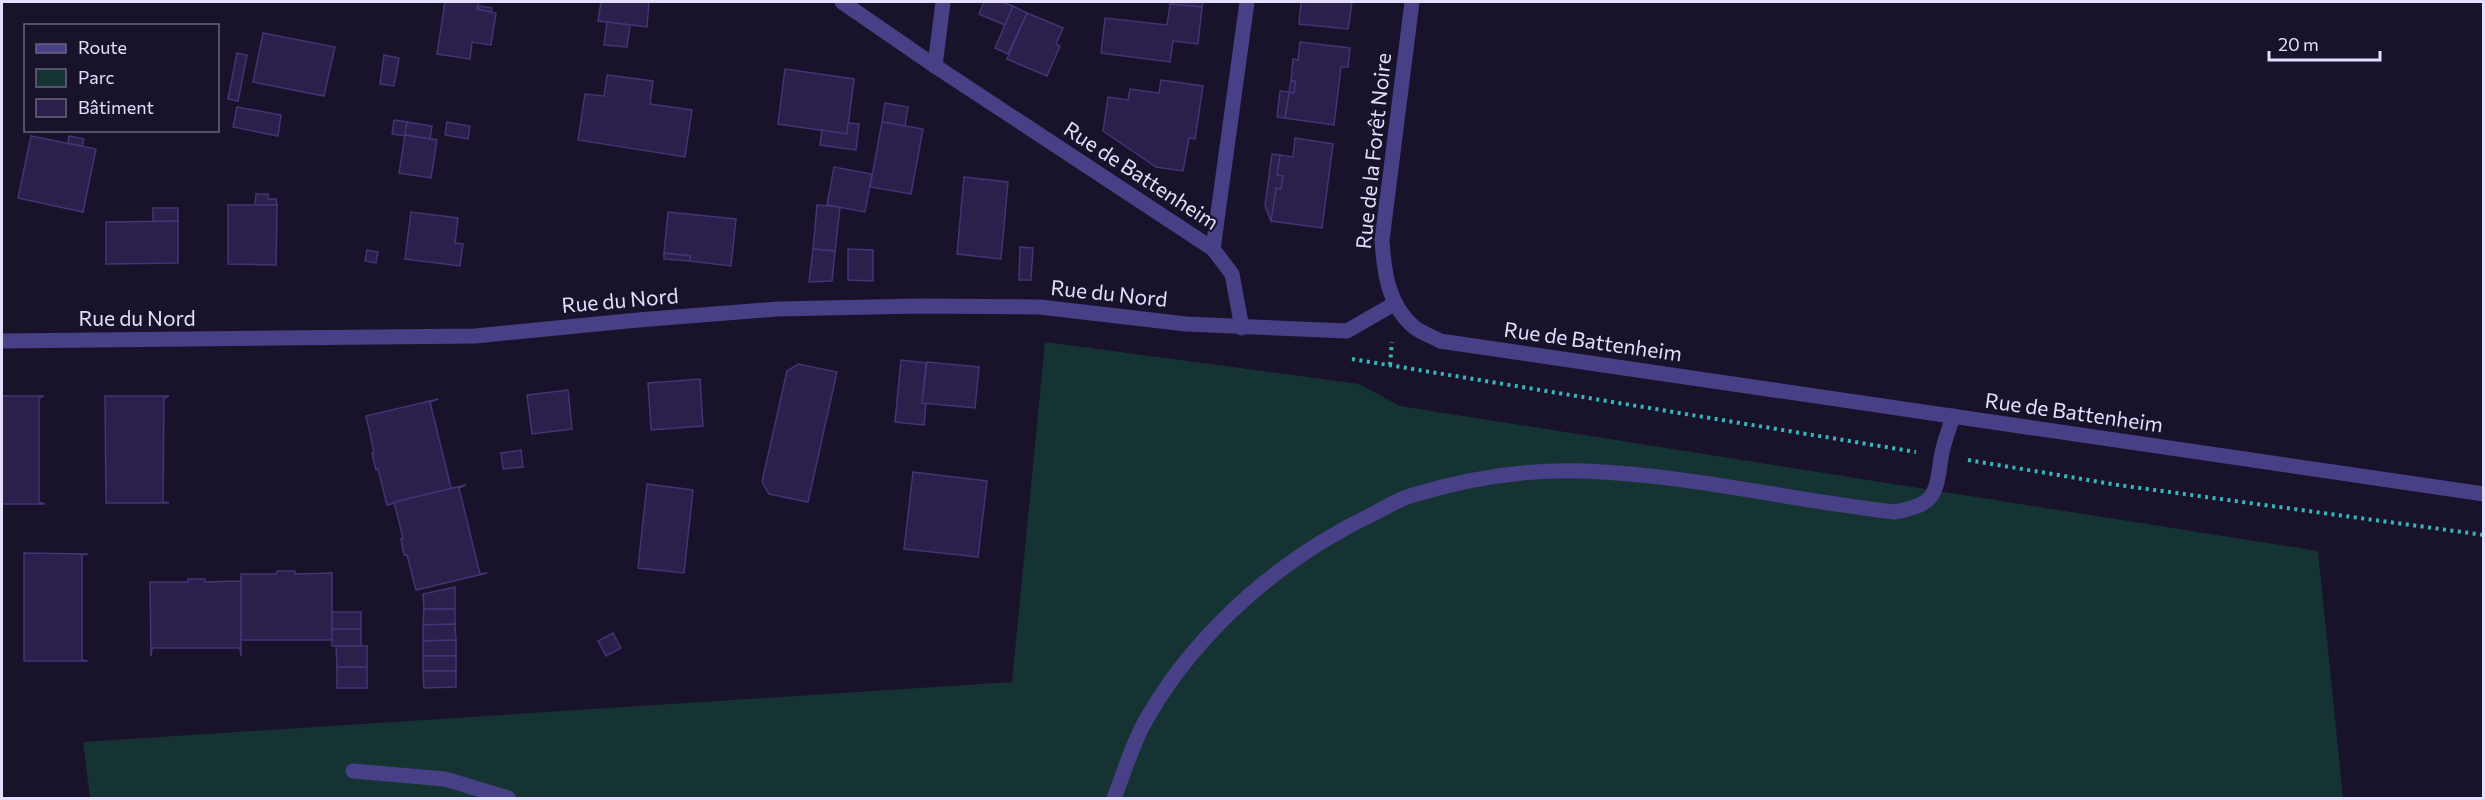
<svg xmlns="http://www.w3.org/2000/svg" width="2485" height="800" font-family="Commissioner,sans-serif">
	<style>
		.green { fill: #163334 }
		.building { fill: #2b1f4b; stroke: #443375; stroke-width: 1.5 }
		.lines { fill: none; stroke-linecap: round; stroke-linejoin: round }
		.path { stroke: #37b7b8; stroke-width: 4; stroke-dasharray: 3 4.5; stroke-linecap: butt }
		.lane { stroke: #484087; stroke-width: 15 }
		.street { stroke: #484087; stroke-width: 15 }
		.labels { text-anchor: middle; stroke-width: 4.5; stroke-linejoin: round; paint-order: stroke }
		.street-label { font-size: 21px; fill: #e3defd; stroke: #18132b }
	</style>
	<rect width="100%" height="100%" fill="#18132b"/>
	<polygon class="green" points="1045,342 1359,384 1400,406 2318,551 2343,798 90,798 83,742 1012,682"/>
	<g class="building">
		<polygon points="445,2 479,2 477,9 496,13 491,45 472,42 470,59 437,54"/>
		<polygon points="601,2 649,2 647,27 598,21"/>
		<polygon points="984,2 1001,2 1013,6 1005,25 979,14"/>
		<polygon points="1171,2 1203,2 1202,7 1170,4"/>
		<polygon points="1301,2 1352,2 1348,29 1299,24"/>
		<polygon points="1170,4 1202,7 1198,44 1173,41 1170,62 1101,53 1105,18 1167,25"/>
		<polygon points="479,6 492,8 491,12 477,9"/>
		<polygon points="1013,6 1027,13 1008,54 995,48"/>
		<polygon points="1027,13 1063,28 1056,44 1060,46 1047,76 1007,59"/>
		<polygon points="607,22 630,25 627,47 604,45"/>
		<polygon points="263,33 335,47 324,96 253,82"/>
		<polygon points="1300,42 1350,48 1348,67 1341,67 1334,125 1285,118 1289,92 1294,93 1295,81 1291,81 1293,59 1298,60"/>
		<polygon points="237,53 247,55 238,101 228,99"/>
		<polygon points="384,55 399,58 394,86 380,84"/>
		<polygon points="785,69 854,79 847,134 778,124"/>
		<polygon points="607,75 653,81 650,104 692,110 685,157 578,140 585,94 604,96"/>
		<polygon points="1161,80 1203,86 1195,139 1189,138 1183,171 1156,167 1103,131 1108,97 1128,100 1130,89 1159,93"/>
		<polygon points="1291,81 1295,81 1294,93 1289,92"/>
		<polygon points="1280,91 1289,92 1285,118 1277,117"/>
		<polygon points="885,103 908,107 905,126 882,122"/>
		<polygon points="237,107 281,115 278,136 233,127"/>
		<polygon points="394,120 407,122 405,136 392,134"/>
		<polygon points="407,122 432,126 430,139 405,135"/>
		<polygon points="447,122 470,126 468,139 445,135"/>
		<polygon points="882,122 923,129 911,194 870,187"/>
		<polygon points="848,123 859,124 856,150 820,145 822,130 847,134"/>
		<polygon points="405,135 437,140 431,178 399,173"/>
		<polygon points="31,136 96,149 83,212 18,198"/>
		<polygon points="69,136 84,139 82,146 68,143"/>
		<polygon points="1295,138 1333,144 1322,228 1271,221 1276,188 1281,189 1283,176 1277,175 1280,155 1293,157"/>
		<polygon points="1272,154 1280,155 1277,175 1283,176 1281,189 1276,188 1271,221 1265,206"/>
		<polygon points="834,167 872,174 865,212 827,205"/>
		<polygon points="964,177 1008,182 1001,259 957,254"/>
		<polygon points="256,194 268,194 268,199 276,199 277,205 255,205"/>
		<polygon points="228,205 277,205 276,265 228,264"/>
		<polygon points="817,205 840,207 835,251 813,249"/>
		<polygon points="153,208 178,208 178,221 153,222"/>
		<polygon points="411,212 458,218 455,243 463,244 460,266 405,259"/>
		<polygon points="668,212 736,219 731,266 690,261 690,256 664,253"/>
		<polygon points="178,221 178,263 106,264 106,222"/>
		<polygon points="1020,247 1033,248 1031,280 1019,280"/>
		<polygon points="813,249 835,251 832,281 809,282"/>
		<polygon points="848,249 873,250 873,281 848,280"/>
		<polygon points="367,250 378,252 376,263 365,261"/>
		<polygon points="664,253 690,256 690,261 664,259"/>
		<polygon points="901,360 926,363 922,403 926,404 924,425 895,422"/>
		<polygon points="927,362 979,367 975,408 922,403"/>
		<polygon points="798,364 837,372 808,502 769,494 762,482 787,371"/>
		<polygon points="700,379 703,426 651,430 648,383"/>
		<polygon points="568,390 572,429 532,434 527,395"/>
		<polygon points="2,396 44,396 39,398 39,502 45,504 2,504"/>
		<polygon points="105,396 169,396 164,398 163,502 169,503 106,503"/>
		<polygon points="438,399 430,402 451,488 459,487 387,505 378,469 376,470 374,462 372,453 374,452 366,416"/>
		<polygon points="521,450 523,467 503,469 501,453"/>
		<polygon points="913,472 987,481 978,557 904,549"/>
		<polygon points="647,484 693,490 684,573 638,568"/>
		<polygon points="466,485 459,488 480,574 487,573 416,590 407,555 404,555 401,539 403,538 394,502"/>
		<polygon points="24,553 88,554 82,555 82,660 88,661 24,661"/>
		<polygon points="277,571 295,571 295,574 332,573 332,640 241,640 241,574 277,574"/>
		<polygon points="188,579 205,579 205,582 241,581 241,656 240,648 152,648 151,656 150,582 188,582"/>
		<polygon points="455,587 455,609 424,609 423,594"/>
		<polygon points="424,609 455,609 455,624 423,625"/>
		<rect x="332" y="612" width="29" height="17"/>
		<polygon points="455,624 456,640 423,641 423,625"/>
		<rect x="332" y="629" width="29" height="17"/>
		<polygon points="613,633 621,648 606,656 598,641"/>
		<polygon points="456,640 456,656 423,656 423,641"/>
		<polygon points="336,646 367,646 367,667 337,667"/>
		<rect x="423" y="656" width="33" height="15"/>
		<rect x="337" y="667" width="30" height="21"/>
		<polygon points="423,671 456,671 456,687 424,688"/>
	</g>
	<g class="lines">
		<g class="path">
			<polyline points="1352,359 1916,452"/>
			<polyline points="1390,365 1392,342"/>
			<polyline points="1968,460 2118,485 2484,535"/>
		</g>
		<g class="lane">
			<polyline points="353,771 445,779 508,798"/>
			<path d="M1114,798C1125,770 1134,739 1150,713C1201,627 1283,557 1373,514C1385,508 1397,500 1410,496C1465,479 1527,469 1585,471C1689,475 1790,500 1894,512C1935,505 1936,495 1941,458C1943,444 1949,430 1953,416"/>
		</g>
		<g class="street">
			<polyline points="842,2 935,66 1213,249 1232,274 1242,328"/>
			<path d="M1412,2L1382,240C1384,272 1388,305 1414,327C1421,333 1432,336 1440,341L2484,494"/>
			<polyline points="935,66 943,2"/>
			<polyline points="1213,249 1247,2"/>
			<polyline points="2,341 475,336 638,320 778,309 919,306 1040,307 1186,324 1347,331 1394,304"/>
		</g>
	</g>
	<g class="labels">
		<g class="street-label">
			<text transform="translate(1374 151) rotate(-84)" y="7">Rue de la Forêt Noire</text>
			<text transform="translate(1141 176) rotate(33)" y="7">Rue de Battenheim</text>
			<text transform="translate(1109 294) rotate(6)" y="7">Rue du Nord</text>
			<text transform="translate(620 301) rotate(-5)" y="7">Rue du Nord</text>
			<text x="137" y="326">Rue du Nord</text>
			<text transform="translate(1593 342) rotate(8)" y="7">Rue de Battenheim</text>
			<text transform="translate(2074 413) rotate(8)" y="7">Rue de Battenheim</text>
		</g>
	</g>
	<rect width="2485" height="800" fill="none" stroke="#e3defd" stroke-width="6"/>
	<rect x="24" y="24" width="195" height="108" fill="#18132b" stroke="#69647f" stroke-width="1.5"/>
	<rect x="36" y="44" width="30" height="9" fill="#484087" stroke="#69647f" stroke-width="1.5"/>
	<text x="78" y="54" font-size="18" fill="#e3defd">Route</text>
	<rect x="36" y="69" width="30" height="18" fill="#163334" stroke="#69647f" stroke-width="1.5"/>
	<text x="78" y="84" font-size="18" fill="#e3defd">Parc</text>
	<rect x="36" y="99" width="30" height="18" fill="#2b1f4b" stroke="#69647f" stroke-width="1.5"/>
	<text x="78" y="114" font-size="18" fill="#e3defd">Bâtiment</text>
	<path d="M2269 51v9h111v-9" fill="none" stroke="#e3defd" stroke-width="3"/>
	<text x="2278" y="51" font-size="18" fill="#e3defd" stroke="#18132b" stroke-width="4.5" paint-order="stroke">20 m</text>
</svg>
